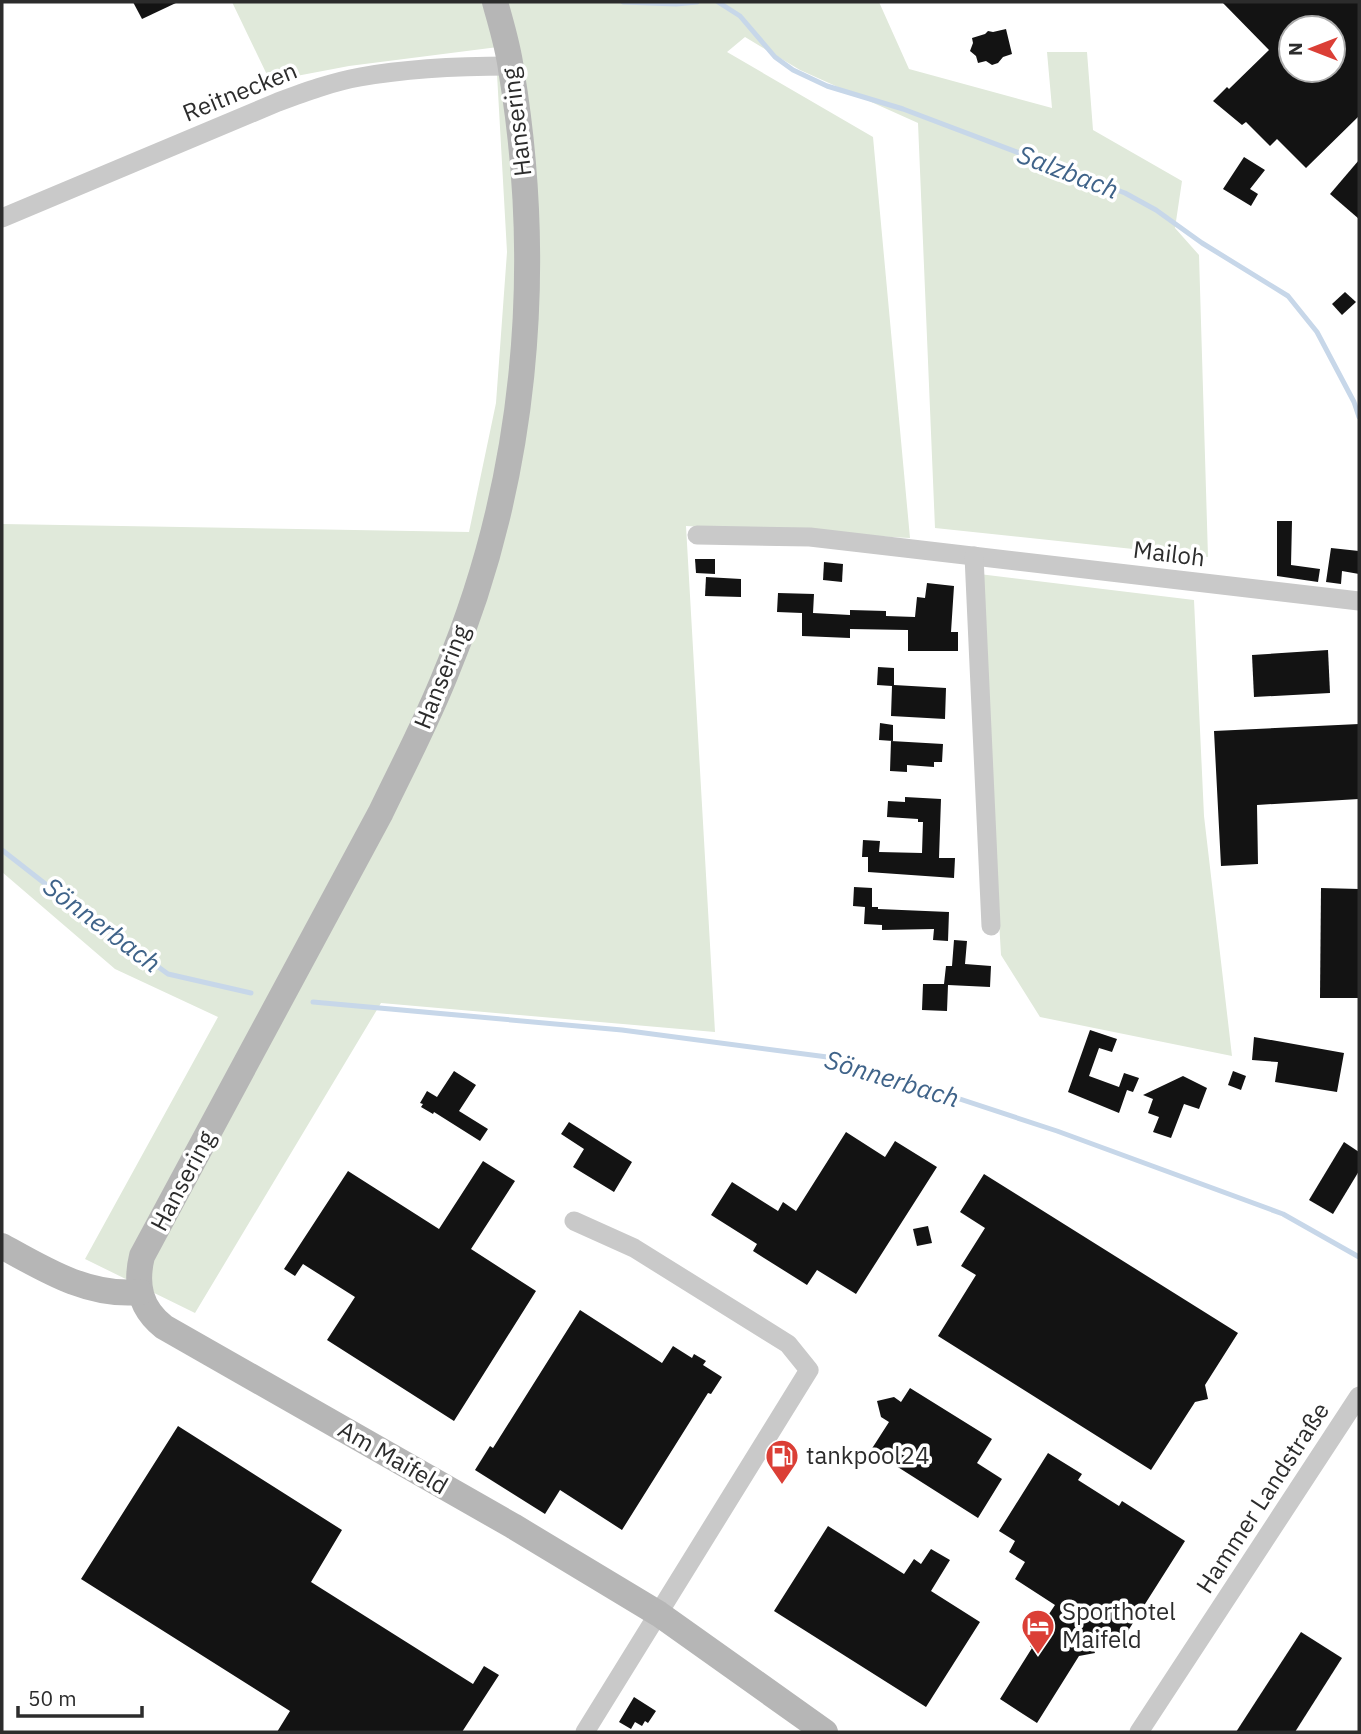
<svg xmlns="http://www.w3.org/2000/svg" width="1361" height="1734" font-family="'IBM Plex Sans',sans-serif">
	<style>
		.green { fill: #e0e9da }
		.lines { fill: none; stroke-linecap: round; stroke-linejoin: round }
		.stream { stroke: #c7d7e9; stroke-width: 5 }
		.building { fill: #131313; fill-rule: evenodd }
		.street { stroke: #c9c9c9; stroke-width: 19 }
		.secondary { stroke: #b6b6b6; stroke-width: 26 }
		.labels { text-anchor: middle; stroke-width: 7; stroke-linejoin: round; paint-order: stroke }
		.street-label { font-size: 24px; fill: #2c2c2c; stroke: #fff }
		.poi-label { font-size: 24px; fill: #2c2c2c; stroke: #fff; text-anchor: start }
		.water-label { font-size: 26px; font-style: italic; fill: #3f6389; stroke: #fff }
	</style>
	<rect width="100%" height="100%" fill="#fff"/>
	<g class="green">
		<polygon points="232,2 879,2 909,69 1052,108 1047,52 1087,52 1093,130 1182,181 1175,228 1199,255 1208,557 935,528 918,123 800,70 745,37 727,52 873,137 910,538 686,526 715,1032 381,1003 195,1313 85,1259 218,1017 115,969 2,872 2,524 469,532 496,403 507,252 497,74 498,47 349,66 270,81"/>
		<polygon points="979,574 1194,600 1204,816 1232,1056 1040,1017 1001,955"/>
	</g>
	<g class="lines">
		<g class="stream">
			<polyline points="623,2 676,4 697,2"/>
			<polyline points="718,2 740,16 775,57 793,70 827,86 903,109 1125,193 1156,210 1202,243 1288,296 1317,332 1354,402 1359,417"/>
			<polyline points="2,850 57,893 168,974 251,993"/>
			<polyline points="313,1002 622,1030 835,1058 1057,1131 1283,1214 1359,1257"/>
		</g>
	</g>
	<g class="building">
		<polygon points="133,2 178,2 142,19"/>
		<path d="M1222,2H1359V116L1306,168L1277,139L1270,146L1246,122L1242,125L1213,101L1227,87L1229,89L1269,50ZM1291,28H1333V70H1291Z"/>
		<polygon points="1006,29 1012,54 1003,57 998,63 992,65 986,61 978,63 976,56 970,51 973,43 972,38 985,34 988,31 993,32"/>
		<polygon points="1244,157 1265,170 1250,189 1258,194 1251,206 1223,189"/>
		<polygon points="1359,160 1359,219 1330,194"/>
		<polygon points="1345,292 1356,302 1342,315 1332,304"/>
		<polygon points="1277,521 1292,521 1291,565 1320,569 1318,582 1277,576"/>
		<polygon points="1331,548 1359,551 1359,574 1342,571 1341,584 1326,582"/>
		<polygon points="695,559 715,559 715,574 696,573"/>
		<polygon points="824,562 843,564 842,582 823,580"/>
		<polygon points="706,577 741,579 741,597 705,596"/>
		<polygon points="927,583 954,586 951,632 958,632 958,651 908,651 908,630 850,629 850,638 802,636 802,613 777,612 778,593 814,594 813,613 850,615 850,610 886,611 886,616 915,617 917,597 925,598"/>
		<polygon points="1328,650 1330,693 1254,697 1252,655"/>
		<polygon points="878,667 894,668 894,685 946,688 945,719 891,716 892,686 877,685"/>
		<polygon points="880,723 893,725 893,741 879,740"/>
		<polygon points="1359,724 1359,799 1257,805 1258,864 1221,866 1214,731"/>
		<polygon points="891,741 943,744 942,762 934,762 934,767 907,765 907,772 890,771"/>
		<polygon points="905,797 941,799 939,858 955,858 954,878 868,872 868,857 862,857 863,840 880,841 879,852 922,853 923,822 918,822 918,819 887,817 888,801 905,802"/>
		<polygon points="854,887 872,888 872,907 878,907 878,909 949,912 948,941 933,940 934,929 882,930 882,925 864,924 865,907 853,906"/>
		<polygon points="1321,888 1359,889 1359,998 1320,998"/>
		<polygon points="954,940 967,941 965,964 991,966 990,987 948,985 947,1011 922,1010 923,984 944,984 946,966 952,966"/>
		<polygon points="1090,1030 1117,1039 1112,1052 1099,1048 1089,1076 1119,1087 1124,1073 1139,1078 1133,1092 1127,1090 1119,1113 1068,1092"/>
		<polygon points="1254,1037 1344,1053 1337,1092 1275,1082 1278,1062 1252,1060"/>
		<polygon points="454,1071 476,1085 459,1111 488,1129 480,1141 434,1112 433,1114 421,1107 423,1104 420,1103 427,1091 437,1097"/>
		<polygon points="1233,1071 1246,1076 1241,1090 1228,1085"/>
		<polygon points="1183,1076 1207,1088 1199,1109 1184,1104 1171,1138 1153,1132 1159,1117 1148,1113 1153,1099 1143,1095"/>
		<polygon points="569,1122 632,1162 614,1192 573,1167 584,1149 561,1134"/>
		<polygon points="846,1132 885,1157 895,1141 937,1167 856,1294 817,1270 807,1285 753,1251 757,1244 711,1215 732,1182 778,1211 783,1202 796,1211"/>
		<polygon points="1344,1142 1359,1152 1359,1171 1333,1214 1309,1200"/>
		<polygon points="483,1161 515,1181 471,1249 536,1291 454,1421 327,1340 355,1297 303,1264 295,1276 284,1269 348,1171 439,1229"/>
		<polygon points="984,1174 1238,1333 1205,1385 1208,1399 1195,1402 1151,1470 938,1336 976,1275 961,1266 985,1228 960,1212"/>
		<polygon points="928,1226 932,1243 917,1246 913,1229"/>
		<polygon points="580,1310 662,1363 673,1346 692,1358 694,1354 706,1361 703,1365 722,1377 711,1394 708,1393 622,1530 560,1490 545,1514 475,1470 490,1446 493,1448"/>
		<polygon points="910,1388 992,1439 977,1463 1002,1479 978,1518 871,1450 889,1422 881,1417 877,1401 894,1397 901,1402"/>
		<polygon points="178,1426 342,1530 311,1582 473,1684 484,1666 499,1675 462,1732 277,1732 290,1711 81,1579"/>
		<polygon points="1048,1453 1082,1474 1078,1480 1119,1506 1122,1501 1185,1541 1119,1645 1093,1629 1098,1649 1094,1650 1095,1653 1079,1656 1037,1723 1000,1699 1032,1648 1030,1646 1050,1619 1047,1617 1055,1605 1015,1579 1025,1562 1009,1552 1015,1541 999,1531"/>
		<polygon points="828,1526 904,1574 914,1559 921,1564 931,1549 950,1560 931,1591 980,1622 926,1707 774,1611"/>
		<polygon points="1301,1632 1342,1658 1295,1732 1236,1732"/>
		<polygon points="634,1697 656,1711 648,1723 645,1721 642,1726 635,1722 631,1729 619,1722"/>
	</g>
	<g class="lines">
		<g class="street">
			<path d="M2,218L278,102C305,92 332,82 360,77C409,68 461,66 511,66"/>
			<polyline points="697,535 810,537 1359,601"/>
			<polyline points="974,556 991,926"/>
			<polyline points="574,1221 634,1248 788,1344 809,1370 585,1732"/>
			<polyline points="1139,1732 1359,1396"/>
		</g>
		<g class="secondary">
			<path d="M495,2C501,24 508,46 511,69C545,272 526,483 446,673C427,721 403,766 381,812L142,1256C135,1285 140,1308 164,1327L513,1526L659,1614L825,1732"/>
			<path d="M2,1246C45,1270 89,1297 140,1292"/>
		</g>
	</g>
	<defs>
		<symbol id="fuel-pin" viewBox="-11 -11 22 30"><path d="M0 17L-7.5 6A9.5 9.5 0 1 1 7.5 6Z" fill="#db3f36" stroke="#fff"/><path d="M-5.5-6h7V0h2V4h1.3V-2.5L3-4.5l.8-.8L6-3V5H2.5V1h-1V6h-7ZM-4.2-4.7v3.2H.2V-4.7Z" fill="#fff"/></symbol>
		<symbol id="hotel-pin" viewBox="-11 -11 22 30"><path d="M0 17L-7.5 6A9.5 9.5 0 1 1 7.5 6Z" fill="#db3f36" stroke="#fff"/><path d="M-6-4.5h1.5V1H6V5H4.5V3h-9V5H-6ZM-4 0a1.8 1.8 0 1 1 3.6 0ZM.5 0V-2.5h3Q6-2.5 6 0Z" fill="#fff"/></symbol>
	</defs>
	<g fill-rule="evenodd">
		<use href="#fuel-pin" x="763" y="1437" width="38" height="52"/>
		<use href="#hotel-pin" x="1019" y="1607" width="38" height="52"/>
	</g>
	<g class="labels">
		<g class="street-label">
			<text transform="translate(240 92) rotate(-22)" y="8">Reitnecken</text>
			<text transform="translate(517 122) rotate(-97)" y="8">Hansering</text>
			<text transform="translate(1169 554) rotate(7)" y="8">Mailoh</text>
			<text transform="translate(442 677) rotate(-68)" y="8">Hansering</text>
			<text transform="translate(183 1181) rotate(-62)" y="8">Hansering</text>
			<text transform="translate(393 1458) rotate(30)" y="8">Am Maifeld</text>
			<text transform="translate(1263 1498) rotate(-57)" y="8">Hammer Landstraße</text>
		</g>
		<g class="poi-label">
			<text x="806" y="1464">tankpool24</text>
			<text x="1062" y="1620">Sporthotel<tspan x="1062" dy="28">Maifeld</tspan></text>
		</g>
		<g class="water-label">
			<text transform="translate(1068 172) rotate(21)" y="9">Salzbach</text>
			<text transform="translate(102 925) rotate(37)" y="9">Sönnerbach</text>
			<text transform="translate(892 1079) rotate(17)" y="9">Sönnerbach</text>
		</g>
	</g>
	<rect width="1361" height="1734" fill="none" stroke="#2c2c2c" stroke-width="7"/>
	<g transform="translate(1312 49) rotate(270)"><circle r="33" fill="#ffffff" stroke="#ababab" stroke-width="2"/>
	<path d="M0-5L12 26L0 18L-12 26Z" fill="#db3f36"/>
	<text y="-10" font-size="19" font-weight="bold" text-anchor="middle" fill="#2c2c2c">N</text>
	</g>
	<path d="M18 1706v10h124v-10" fill="none" stroke="#2c2c2c" stroke-width="3.5"/>
	<text x="28" y="1706" font-size="21" fill="#2c2c2c" stroke="#ffffff" stroke-width="5" paint-order="stroke">50 m</text>
</svg>
